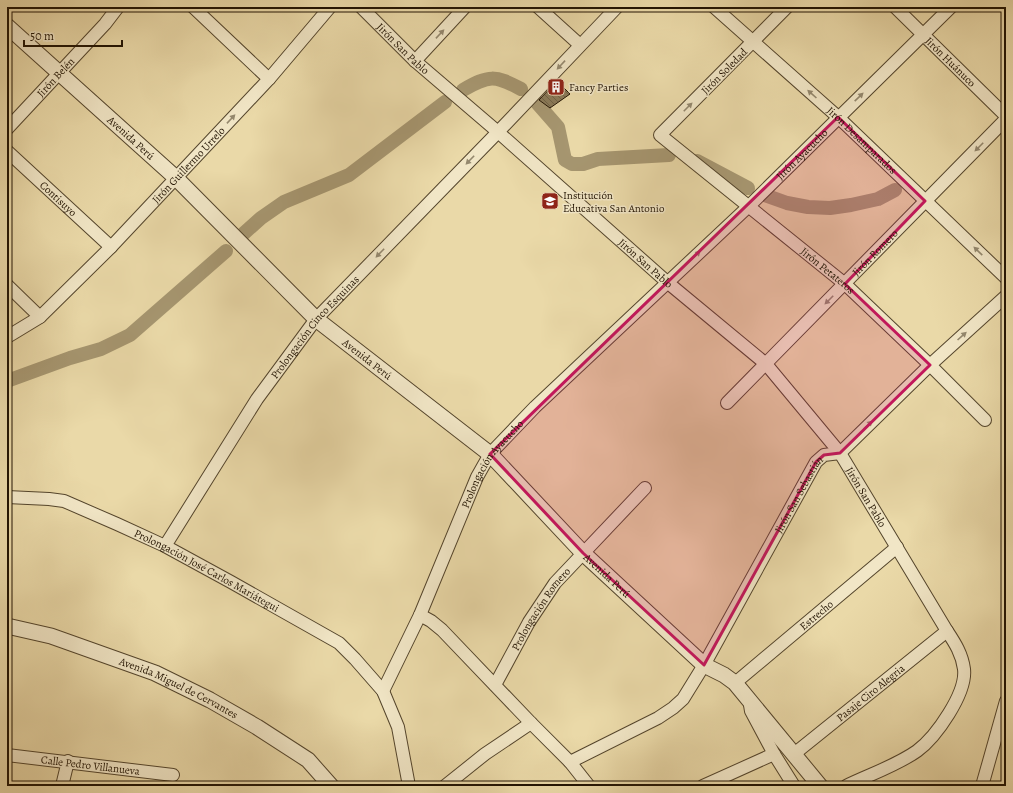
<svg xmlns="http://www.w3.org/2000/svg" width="1013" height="793" font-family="Alegreya,serif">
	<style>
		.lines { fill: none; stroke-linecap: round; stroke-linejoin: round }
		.canal { stroke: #a69670; stroke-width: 14 }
		.building { fill: url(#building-back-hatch); stroke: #221403 }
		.minor-casing { stroke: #54452c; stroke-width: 14 }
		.tertiary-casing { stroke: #54452c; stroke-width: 17 }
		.minor { stroke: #f1e6c6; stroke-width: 12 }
		.tertiary { stroke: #f1e6c6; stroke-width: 15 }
		.oneway { fill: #94886e }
		.marked { fill: #c2185b; fill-opacity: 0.2; stroke: #c2185b; stroke-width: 3; stroke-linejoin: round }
		.labels { text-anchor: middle; stroke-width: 3; stroke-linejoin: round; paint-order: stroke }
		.street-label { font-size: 11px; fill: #221403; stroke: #f1e6c6 }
		.poi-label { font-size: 11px; fill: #221403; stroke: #f1e6c6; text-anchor: start }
	</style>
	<defs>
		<pattern id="building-back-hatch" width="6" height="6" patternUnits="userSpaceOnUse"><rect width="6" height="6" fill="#8a7a59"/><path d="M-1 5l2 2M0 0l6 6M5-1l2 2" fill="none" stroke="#706347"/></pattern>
	</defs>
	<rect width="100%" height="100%" fill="#ead9a8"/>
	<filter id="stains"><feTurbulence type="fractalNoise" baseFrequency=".005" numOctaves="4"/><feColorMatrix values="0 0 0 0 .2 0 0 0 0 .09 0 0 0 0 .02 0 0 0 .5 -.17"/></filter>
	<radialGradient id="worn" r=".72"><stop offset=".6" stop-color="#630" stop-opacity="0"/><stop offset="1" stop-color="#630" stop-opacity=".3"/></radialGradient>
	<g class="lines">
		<g class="canal">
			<path d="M463,90C489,75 495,75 521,89"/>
			<polyline points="537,103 558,127 565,160 572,164 583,164 598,159 669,155"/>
			<polyline points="697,161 748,188"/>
			<polyline points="762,194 787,203 808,207 830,208 851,205 878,199 895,190"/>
			<polyline points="242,235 261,218 284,202 349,175 445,102"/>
			<polyline points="7,381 70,358 101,349 130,335 226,251"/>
		</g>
	</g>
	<polygon class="building" points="557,81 570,94 550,108 539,100"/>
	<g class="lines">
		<defs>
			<g id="minor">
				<polyline points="193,7 269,79"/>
				<path id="s1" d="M361,7L415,61L498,132L667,282L766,364L840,453L947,631C955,643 962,654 964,669C967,693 936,737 917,751C896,766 868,775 846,786"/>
				<polyline points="538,7 580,45"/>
				<path id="s2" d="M714,7L838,117L1006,278"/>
				<path id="s3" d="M787,7L660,135L845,284L930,365L985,420"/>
				<path id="s4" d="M895,7L1006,116"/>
				<polyline points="415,61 465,7"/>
				<path id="s5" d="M7,129L105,24L118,7"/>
				<path id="s6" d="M7,151L111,247"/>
				<polyline points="7,285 40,317"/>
				<path id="s7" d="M7,337L40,317L111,247L269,79L330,7"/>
				<path id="s8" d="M727,403L1006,119"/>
				<path id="s9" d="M7,497L49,499L64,501L117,524L165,546L231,582L339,643L355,659L383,691L398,727L409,786"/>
				<path id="s10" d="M165,546L257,399L316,319L498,132L617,7"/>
				<polyline points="420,615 431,621 442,630 531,723 570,762 589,786"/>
				<path id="s11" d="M735,683L897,547"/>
				<path id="s12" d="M495,685L529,622L555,583L645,488"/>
				<path id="s13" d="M383,691L420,615L477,477L490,454L535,407L749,206L951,7"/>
				<polyline points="750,705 751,711 774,754 794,786"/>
				<path id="s14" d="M794,754L947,631"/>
				<path id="s15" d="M7,755L173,775"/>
				<path id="s16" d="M570,762L658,718L673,708L683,699L704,665L816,462L824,455L840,453L930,365L1006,296"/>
				<polyline points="62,786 68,761"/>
				<polyline points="445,786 485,754 531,723"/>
				<polyline points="703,786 774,754"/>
				<polyline points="982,786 1006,701"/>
			</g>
			<g id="tertiary">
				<path id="s17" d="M7,26L176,178L316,319L490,454L583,553L704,665L724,675L735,683L820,786"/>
				<path id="s18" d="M7,626L51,636L155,673L210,700L257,727L308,760L331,786"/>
			</g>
		</defs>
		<use href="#minor" class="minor-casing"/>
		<use href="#tertiary" class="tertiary-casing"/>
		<use href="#minor" class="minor"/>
		<use href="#tertiary" class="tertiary"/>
	</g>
	<defs><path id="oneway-solid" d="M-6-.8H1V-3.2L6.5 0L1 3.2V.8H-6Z"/></defs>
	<g class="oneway">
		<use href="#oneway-solid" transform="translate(440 34) rotate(-47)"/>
		<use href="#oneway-solid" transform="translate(561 65) rotate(133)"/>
		<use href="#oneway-solid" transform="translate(812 94) rotate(-138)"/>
		<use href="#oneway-solid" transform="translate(859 97) rotate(-44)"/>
		<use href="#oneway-solid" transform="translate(688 107) rotate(-45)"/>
		<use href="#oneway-solid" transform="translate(231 119) rotate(-47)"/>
		<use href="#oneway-solid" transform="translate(979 147) rotate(135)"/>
		<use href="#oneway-solid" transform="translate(470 160) rotate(134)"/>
		<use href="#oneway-solid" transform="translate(978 251) rotate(-136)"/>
		<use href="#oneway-solid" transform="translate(380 253) rotate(134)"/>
		<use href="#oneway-solid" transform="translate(696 255) rotate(-43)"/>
		<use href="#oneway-solid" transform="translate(829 300) rotate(135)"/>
		<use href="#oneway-solid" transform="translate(962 336) rotate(-42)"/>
		<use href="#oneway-solid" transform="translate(868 425) rotate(-44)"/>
	</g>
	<path class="marked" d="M838,117L925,201L845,284L930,365L840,453L824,455L816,462L704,665L583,553L490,454Z"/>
	<defs>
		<symbol id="building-square" viewBox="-11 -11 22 22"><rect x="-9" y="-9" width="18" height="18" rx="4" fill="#8f2418" stroke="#f1e6c6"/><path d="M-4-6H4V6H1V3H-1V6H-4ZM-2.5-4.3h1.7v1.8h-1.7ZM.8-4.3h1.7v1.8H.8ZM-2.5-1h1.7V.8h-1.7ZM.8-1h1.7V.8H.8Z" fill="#fff"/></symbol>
		<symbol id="school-square" viewBox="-11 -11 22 22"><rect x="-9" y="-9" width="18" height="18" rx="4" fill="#8f2418" stroke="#f1e6c6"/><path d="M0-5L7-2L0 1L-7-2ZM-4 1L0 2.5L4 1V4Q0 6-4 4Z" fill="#fff"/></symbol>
	</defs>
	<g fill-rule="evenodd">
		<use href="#building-square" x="546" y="77" width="20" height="20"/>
		<use href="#school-square" x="540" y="191" width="20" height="20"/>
	</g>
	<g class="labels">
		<g class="street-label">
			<text dy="4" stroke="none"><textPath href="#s1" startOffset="59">Jirón San Pablo</textPath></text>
			<text dy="4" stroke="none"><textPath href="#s4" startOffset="78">Jirón Huánuco</textPath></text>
			<text transform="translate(724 71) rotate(-45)" y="4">Jirón Soledad</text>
			<text dy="4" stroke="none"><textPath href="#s5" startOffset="71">Jirón Belén</textPath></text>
			<text dy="4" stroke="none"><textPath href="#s17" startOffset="167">Avenida Perú</textPath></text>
			<text dy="4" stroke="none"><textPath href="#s2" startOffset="199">Jirón Desamparados</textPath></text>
			<text dy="4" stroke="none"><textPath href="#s13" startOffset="693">Jirón Ayacucho</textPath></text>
			<text dy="4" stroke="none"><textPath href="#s7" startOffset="251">Jirón Guillermo Urrelo</textPath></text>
			<text dy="4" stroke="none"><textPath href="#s6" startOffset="70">Contisuyo</textPath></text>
			<text dy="4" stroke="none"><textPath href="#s8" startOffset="211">Jirón Romero</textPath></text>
			<text dy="4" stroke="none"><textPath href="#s1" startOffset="383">Jirón San Pablo</textPath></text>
			<text dy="4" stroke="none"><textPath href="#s3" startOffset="396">Jirón Petateros</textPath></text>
			<text dy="4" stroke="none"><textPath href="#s10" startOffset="266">Prolongación Cinco Esquinas</textPath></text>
			<text dy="4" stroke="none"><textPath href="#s17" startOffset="491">Avenida Perú</textPath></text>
			<text dy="4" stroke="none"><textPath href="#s13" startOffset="253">Prolongación Ayacucho</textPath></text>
			<text dy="4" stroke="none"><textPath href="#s16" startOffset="365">Jirón San Sebastián</textPath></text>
			<text dy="4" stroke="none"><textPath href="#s1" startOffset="707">Jirón San Pablo</textPath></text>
			<text dy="4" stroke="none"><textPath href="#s9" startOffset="216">Prolongación José Carlos Mariátegui</textPath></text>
			<text dy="4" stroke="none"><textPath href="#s17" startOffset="815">Avenida Perú</textPath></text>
			<text dy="4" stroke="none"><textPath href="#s12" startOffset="89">Prolongación Romero</textPath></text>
			<text dy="4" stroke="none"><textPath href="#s11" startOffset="106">Estrecho</textPath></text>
			<text dy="4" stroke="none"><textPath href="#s18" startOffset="183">Avenida Miguel de Cervantes</textPath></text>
			<text dy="4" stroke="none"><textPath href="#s14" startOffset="98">Pasaje Ciro Alegria</textPath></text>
			<text dy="4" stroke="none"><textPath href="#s15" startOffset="84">Calle Pedro Villanueva</textPath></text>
		</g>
		<g class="poi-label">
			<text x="569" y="91">Fancy Parties</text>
			<text x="563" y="199">Institución<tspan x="563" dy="13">Educativa San Antonio</tspan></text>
		</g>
	</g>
	<rect width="1013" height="793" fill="none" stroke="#ead9a8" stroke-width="24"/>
	<rect x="8" y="8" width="997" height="777" fill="none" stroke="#221403" stroke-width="2"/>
	<rect x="12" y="12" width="989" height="769" fill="none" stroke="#221403"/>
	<path d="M24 40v6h98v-6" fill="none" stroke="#221403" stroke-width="2"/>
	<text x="30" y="40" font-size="12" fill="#221403" stroke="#f1e6c6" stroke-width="3" paint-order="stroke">50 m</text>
	<rect width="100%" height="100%" filter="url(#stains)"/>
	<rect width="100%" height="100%" fill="url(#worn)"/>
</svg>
